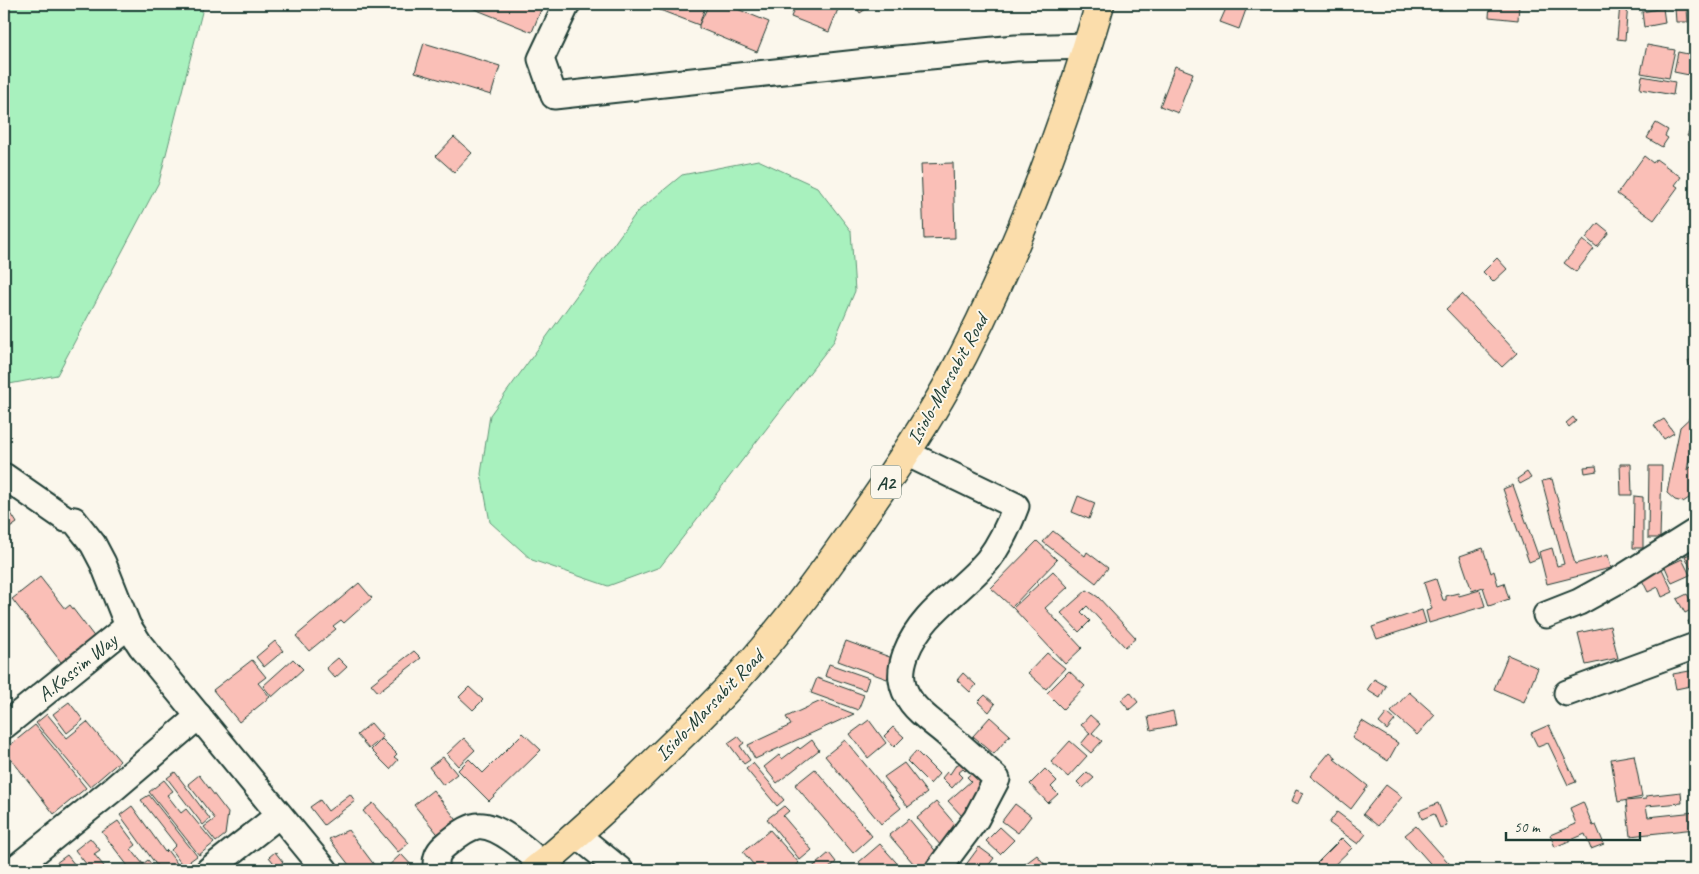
<svg xmlns="http://www.w3.org/2000/svg" width="1699" height="874" font-family="Caveat,sans-serif">
	<style>
		.green { fill: #a8f1be; stroke: #649779 }
		.building { fill: #fabfb7; stroke: #1f3d34 }
		.lines { fill: none; stroke-linecap: round; stroke-linejoin: round }
		.minor-casing { stroke: #1f3d34; stroke-width: 29 }
		.highway-casing { stroke: #1f3d34; stroke-width: 31 }
		.minor { stroke: #fbf7ec; stroke-width: 25 }
		.highway { stroke: #fbddab; stroke-width: 28 }
		.labels { text-anchor: middle; stroke-width: 4; stroke-linejoin: round; paint-order: stroke }
		.shield { fill: #fbf7ec; stroke: #61756b; stroke-width: 1 }
		.shield-label { font-size: 19px; font-weight: bold; fill: #1f3d34 }
		.street-label { font-size: 20px; fill: #1f3d34; stroke: #fbf7ec }
	</style>
	<rect width="100%" height="100%" fill="#fbf7ec"/>
	<filter id="ink" filterUnits="userSpaceOnUse"><feTurbulence type="fractalNoise" baseFrequency=".02" numOctaves="2"/><feDisplacementMap in="SourceGraphic" scale="10" xChannelSelector="R" yChannelSelector="G"/><feConvolveMatrix kernelMatrix="1 2 1 2 8 2 1 2 1" color-interpolation-filters="sRGB"/></filter>
	<g filter="url(#ink)">
		<g class="green">
			<polygon points="4,4 204,4 159,182 57,375 4,385"/>
			<polygon points="758,160 817,187 851,231 855,291 834,341 660,567 608,586 532,560 490,522 481,474 490,415 637,212 682,175"/>
		</g>
		<g class="building">
			<polygon points="462,4 540,4 543,5 532,32"/>
			<polygon points="644,4 706,4 699,25"/>
			<polygon points="709,4 725,4 769,22 757,52 699,28 699,25"/>
			<polygon points="796,4 840,4 829,32 791,17"/>
			<polygon points="854,4 871,4 872,5 860,13"/>
			<polygon points="1228,4 1260,4 1258,8 1248,4 1239,29 1220,22"/>
			<polygon points="1490,4 1519,4 1518,20 1489,17"/>
			<polygon points="1620,4 1628,4 1625,40 1617,39"/>
			<polygon points="1663,8 1665,23 1644,27 1642,12"/>
			<polygon points="1675,8 1687,8 1688,22 1676,22"/>
			<polygon points="424,43 500,66 491,95 415,72"/>
			<polygon points="1647,45 1675,50 1669,78 1641,73"/>
			<polygon points="1678,52 1693,55 1689,75 1674,72"/>
			<polygon points="1694,63 1695,64 1695,78 1690,77"/>
			<polygon points="1175,66 1193,73 1178,113 1160,106"/>
			<polygon points="1642,76 1675,82 1673,95 1640,89"/>
			<polygon points="1694,122 1695,123 1695,140 1687,136"/>
			<polygon points="1656,123 1668,130 1665,136 1668,138 1662,147 1647,138"/>
			<polygon points="454,137 472,153 454,172 436,156"/>
			<polygon points="1644,156 1653,163 1656,159 1681,177 1675,185 1678,187 1654,220 1617,194"/>
			<polygon points="953,163 955,238 924,239 921,164"/>
			<polygon points="1598,223 1609,232 1597,247 1586,238"/>
			<polygon points="1583,240 1594,249 1576,272 1564,263"/>
			<polygon points="1497,258 1507,269 1493,282 1483,272"/>
			<polygon points="1462,294 1517,353 1502,367 1446,309"/>
			<polygon points="1695,357 1695,376 1688,361"/>
			<polygon points="1695,413 1695,446 1692,444 1687,470 1695,464 1695,494 1683,502 1675,500 1667,493 1680,427"/>
			<polygon points="1573,417 1576,421 1569,427 1566,423"/>
			<polygon points="1664,419 1674,433 1664,439 1654,425"/>
			<polygon points="1620,464 1631,464 1632,495 1621,495"/>
			<polygon points="1596,466 1597,471 1585,473 1584,467"/>
			<polygon points="1649,466 1662,466 1660,538 1648,538"/>
			<polygon points="1527,472 1531,478 1520,484 1517,479"/>
			<polygon points="1552,479 1575,564 1608,555 1611,568 1547,584 1539,552 1552,548 1557,566 1564,564 1542,481"/>
			<polygon points="1513,485 1539,558 1529,562 1503,489"/>
			<polygon points="1078,496 1095,503 1089,519 1072,512"/>
			<polygon points="1634,496 1643,497 1643,548 1633,548"/>
			<polygon points="4,502 17,523 4,532"/>
			<polygon points="1053,531 1085,556 1087,552 1108,568 1096,583 1043,542"/>
			<polygon points="1037,541 1057,560 1012,607 991,588"/>
			<polygon points="1483,548 1491,573 1494,571 1498,585 1504,583 1509,599 1489,606 1483,587 1472,591 1460,556"/>
			<polygon points="1695,552 1695,577 1685,556"/>
			<polygon points="1682,559 1690,575 1672,583 1665,567"/>
			<polygon points="1662,569 1673,592 1662,597 1658,587 1648,592 1641,578"/>
			<polygon points="1053,571 1068,587 1045,608 1082,648 1065,664 1013,608"/>
			<polygon points="40,577 65,609 70,605 96,639 68,671 12,599"/>
			<polygon points="1436,579 1443,600 1446,600 1446,596 1458,593 1459,596 1480,590 1485,606 1429,623 1426,611 1432,609 1424,583"/>
			<polygon points="359,583 372,598 344,623 341,620 333,626 336,629 309,651 296,636"/>
			<polygon points="1087,590 1098,597 1136,638 1125,647 1087,606 1081,612 1090,621 1079,632 1061,613"/>
			<polygon points="1687,594 1695,608 1685,613 1677,599"/>
			<polygon points="1422,610 1426,623 1377,639 1372,627"/>
			<polygon points="1695,619 1695,635 1693,635 1688,621"/>
			<polygon points="1610,626 1618,658 1586,665 1578,633"/>
			<polygon points="275,641 283,651 264,667 256,657"/>
			<polygon points="846,641 895,659 887,679 838,661"/>
			<polygon points="414,651 421,658 378,692 371,684"/>
			<polygon points="1047,653 1065,668 1046,689 1028,673"/>
			<polygon points="1508,655 1538,668 1524,702 1494,689"/>
			<polygon points="338,658 347,667 335,678 326,668"/>
			<polygon points="293,659 303,669 272,697 263,686"/>
			<polygon points="252,660 266,677 258,683 270,697 239,722 213,690"/>
			<polygon points="829,664 869,678 865,690 825,676"/>
			<polygon points="1695,670 1695,685 1676,689 1673,674"/>
			<polygon points="1069,671 1085,686 1063,709 1047,693"/>
			<polygon points="963,673 976,685 970,692 957,680"/>
			<polygon points="817,678 864,695 858,710 811,693"/>
			<polygon points="1374,679 1386,686 1380,698 1367,690"/>
			<polygon points="469,687 483,700 473,710 459,697"/>
			<polygon points="1130,692 1138,702 1129,710 1121,700"/>
			<polygon points="1409,692 1435,715 1417,735 1391,712"/>
			<polygon points="985,695 995,704 989,712 978,702"/>
			<polygon points="821,701 854,714 755,759 748,745 791,725 786,717"/>
			<polygon points="69,702 83,720 67,733 53,714"/>
			<polygon points="1173,711 1176,725 1151,730 1148,717"/>
			<polygon points="1387,713 1395,720 1387,730 1379,723"/>
			<polygon points="47,714 67,738 87,722 120,761 90,787 36,723"/>
			<polygon points="1090,715 1100,724 1092,733 1102,741 1091,753 1081,744 1090,733 1081,725"/>
			<polygon points="990,717 1010,735 994,754 973,736"/>
			<polygon points="869,720 886,743 868,758 850,734"/>
			<polygon points="1362,721 1398,743 1388,761 1352,738"/>
			<polygon points="371,723 383,737 369,749 357,735"/>
			<polygon points="35,725 86,788 54,814 4,750"/>
			<polygon points="1549,725 1576,782 1568,785 1548,743 1538,747 1531,733"/>
			<polygon points="893,727 904,737 894,747 884,736"/>
			<polygon points="523,733 541,750 489,801 458,770 469,759 483,773"/>
			<polygon points="738,736 744,743 740,746 750,760 744,764 728,743"/>
			<polygon points="464,738 475,750 458,766 447,754"/>
			<polygon points="382,739 397,754 394,757 398,760 390,769 371,750"/>
			<polygon points="812,740 819,750 777,783 764,767 779,755 782,759 798,747 800,749"/>
			<polygon points="845,740 901,808 881,824 825,756"/>
			<polygon points="1070,741 1087,756 1068,777 1051,762"/>
			<polygon points="916,751 939,774 930,784 907,761"/>
			<polygon points="1330,752 1337,758 1334,759 1368,786 1351,809 1310,776"/>
			<polygon points="1634,755 1642,797 1618,802 1611,759"/>
			<polygon points="443,757 457,774 443,785 429,767"/>
			<polygon points="963,762 969,768 965,771 963,769 958,773 962,777 952,788 942,778 947,772 950,774 956,765"/>
			<polygon points="753,763 784,800 777,806 746,769"/>
			<polygon points="904,763 927,793 908,807 884,777"/>
			<polygon points="815,769 872,836 853,853 795,785"/>
			<polygon points="1045,769 1057,781 1051,787 1058,794 1048,803 1030,784"/>
			<polygon points="175,772 210,819 203,825 167,778"/>
			<polygon points="973,772 982,784 963,817 948,801 971,781 967,777"/>
			<polygon points="1087,772 1094,778 1083,788 1077,782"/>
			<polygon points="199,775 228,813 225,835 216,842 204,827 215,819 188,784"/>
			<polygon points="164,780 173,791 167,795 181,813 186,809 214,843 199,855 149,792"/>
			<polygon points="1386,785 1402,797 1378,826 1363,814"/>
			<polygon points="433,790 460,824 441,838 414,805"/>
			<polygon points="1296,790 1303,793 1297,805 1291,802"/>
			<polygon points="1681,792 1682,803 1646,806 1648,817 1695,812 1695,829 1630,836 1626,801 1646,799 1646,796"/>
			<polygon points="350,794 355,801 324,825 310,807 320,800 328,811"/>
			<polygon points="149,795 197,856 183,866 171,850 176,845 141,800"/>
			<polygon points="936,802 960,830 941,846 917,818"/>
			<polygon points="1583,802 1593,826 1596,825 1604,844 1591,849 1585,834 1555,847 1550,835 1576,824 1570,808"/>
			<polygon points="373,803 409,843 398,852 363,811"/>
			<polygon points="1438,803 1447,825 1440,828 1434,814 1422,819 1419,811"/>
			<polygon points="1015,804 1031,816 1018,833 1002,821"/>
			<polygon points="132,806 165,852 167,850 182,870 160,870 120,815"/>
			<polygon points="784,806 789,811 783,816 812,850 800,860 767,819"/>
			<polygon points="1337,812 1366,834 1358,844 1329,823"/>
			<polygon points="909,819 938,854 919,870 889,835"/>
			<polygon points="118,821 136,845 131,849 143,864 148,860 156,870 131,870 102,832"/>
			<polygon points="1416,826 1455,870 1436,870 1405,835"/>
			<polygon points="1000,827 1014,840 1000,854 986,841"/>
			<polygon points="348,830 378,870 353,870 329,839"/>
			<polygon points="770,830 799,863 791,870 758,870 743,852"/>
			<polygon points="90,838 100,850 94,854 107,870 91,870 75,850"/>
			<polygon points="1342,838 1352,848 1329,870 1324,870 1317,863"/>
			<polygon points="880,844 903,870 866,870 859,862"/>
			<polygon points="979,847 994,858 985,870 962,870"/>
			<polygon points="275,852 283,862 277,867 269,857"/>
			<polygon points="829,853 836,862 827,870 809,870"/>
			<polygon points="401,854 416,870 384,870"/>
			<polygon points="67,855 79,870 55,870 52,866"/>
			<polygon points="1037,855 1049,870 1024,870 1021,867"/>
		</g>
		<g class="lines">
			<defs>
				<g id="minor">
					<polyline points="567,4 541,59 554,96 876,61 1016,48 1088,46"/>
					<path d="M906,453L1016,506C1009,525 1001,543 988,560C961,592 922,612 906,653C899,672 900,687 912,703C922,716 937,725 949,736C966,750 981,764 997,779L976,819L938,870"/>
					<polyline points="4,476 66,519 74,520 93,544 103,563 128,626 141,646 325,870"/>
					<polyline points="1546,615 1579,602 1617,581 1695,532"/>
					<polyline points="1567,693 1695,646"/>
					<polyline points="4,726 128,626"/>
					<polyline points="577,835 620,870"/>
					<polyline points="13,870 111,791 199,716"/>
					<polyline points="209,870 279,815"/>
					<path d="M437,870C434,858 438,851 447,844C456,837 466,828 477,826C496,823 529,851 542,865"/>
				</g>
				<path id="highway" d="M535,870C570,842 604,810 637,779C680,737 724,696 762,650C800,606 834,558 867,510C895,470 923,429 947,386C1013,265 1061,136 1100,4"/>
			</defs>
			<use href="#minor" class="minor-casing"/>
			<use href="#highway" class="highway-casing"/>
			<use href="#minor" class="minor"/>
			<use href="#highway" class="highway"/>
		</g>
	</g>
	<g class="labels">
		<rect class="shield" x="871" y="465.5" width="30" height="33" rx="4"/>
		<g class="shield-label">
			<text x="886" y="489">A2</text>
		</g>
		<g class="street-label">
			<text transform="translate(947 379) rotate(-61)" y="7">Isiolo-Marsabit Road</text>
			<text transform="translate(77 667) rotate(-39)" y="7">A.Kassim Way</text>
			<text transform="translate(709 705) rotate(-46)" y="7">Isiolo-Marsabit Road</text>
		</g>
	</g>
	<rect width="1699" height="874" fill="none" stroke="#fbf7ec" stroke-width="20"/>
	<rect x="10" y="10" width="1679" height="854" fill="none" stroke="#1f3d34" stroke-width="2" filter="url(#ink)"/>
	<path d="M1506 832v8h134v-8" fill="none" stroke="#1f3d34" stroke-width="2.5"/>
	<text x="1514" y="832" font-size="15" fill="#1f3d34" stroke="#fbf7ec" stroke-width="4" paint-order="stroke">50 m</text>
</svg>
